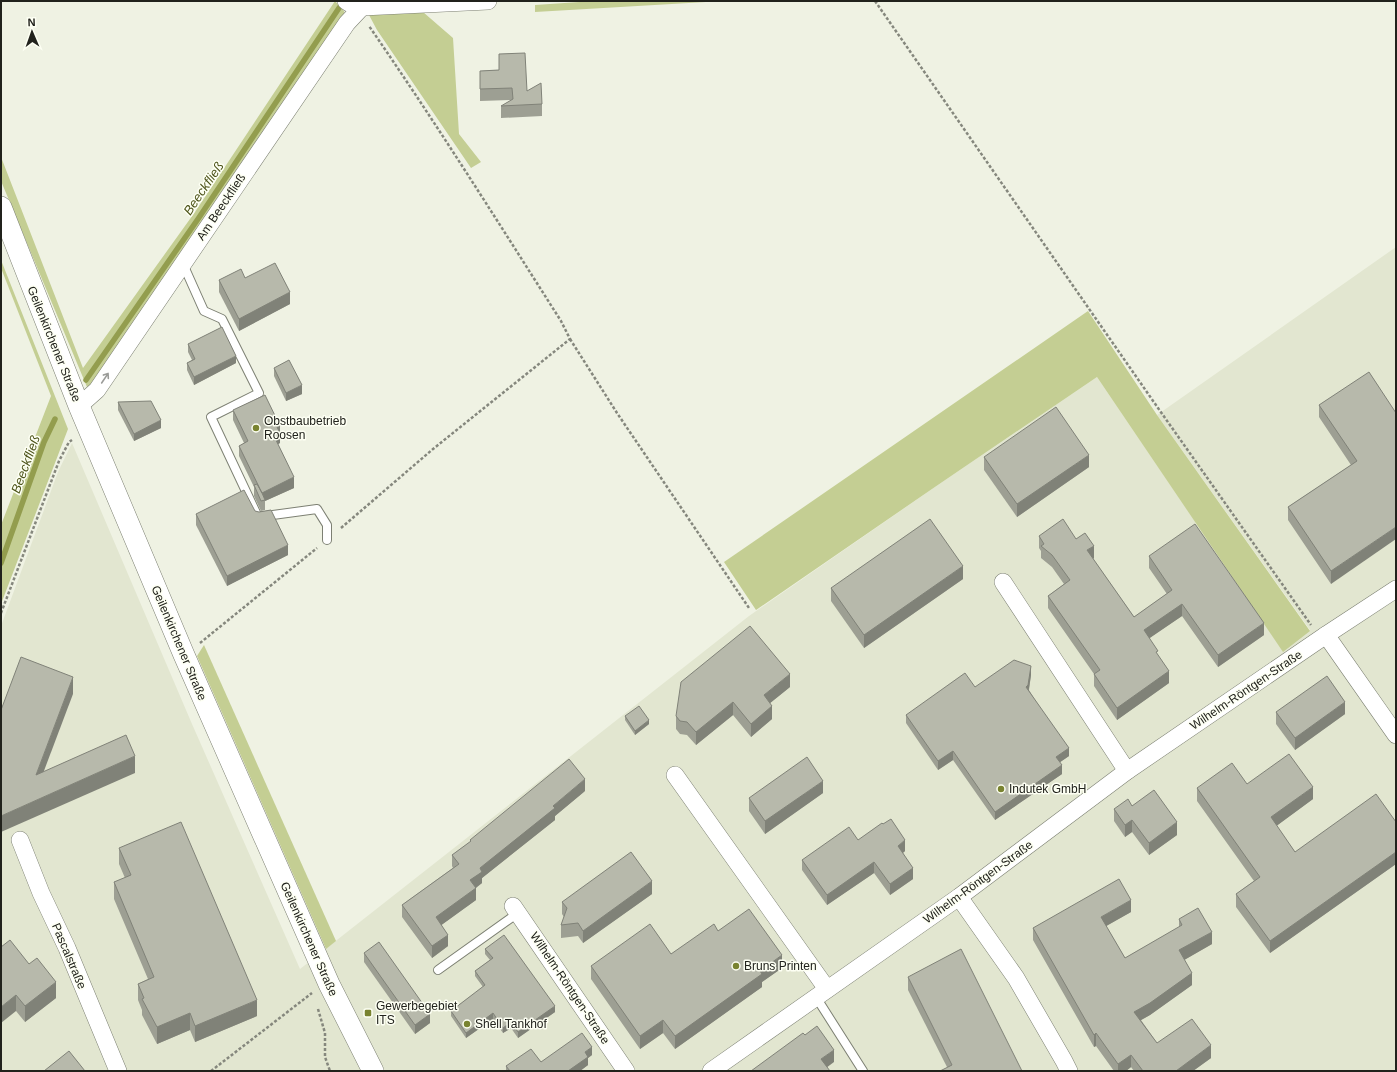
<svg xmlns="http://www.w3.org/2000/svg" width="1397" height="1072" font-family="Helvetica,sans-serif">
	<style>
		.built { fill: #e2e6d0 }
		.green { fill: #c4ce93 }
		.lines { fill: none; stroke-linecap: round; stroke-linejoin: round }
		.stream { stroke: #939d4e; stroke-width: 5.5 }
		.service-casing { stroke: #7d8073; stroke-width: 10 }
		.minor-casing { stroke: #7d8073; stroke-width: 18 }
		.tertiary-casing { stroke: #7d8073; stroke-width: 22 }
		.path { stroke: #85877d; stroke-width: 2.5; stroke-dasharray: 3 2; stroke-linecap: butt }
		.service { stroke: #fff; stroke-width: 8 }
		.minor { stroke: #fff; stroke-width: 17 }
		.tertiary { stroke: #fff; stroke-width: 21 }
		.wall { fill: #9d9f93 }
		.shaded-wall { fill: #808278 }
		.building { fill: #b7b9ab; stroke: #808278 }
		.oneway { stroke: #9b9c99 }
		.poi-dot { fill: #798330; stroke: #fdfff3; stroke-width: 1.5 }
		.labels { text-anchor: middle; stroke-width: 3; stroke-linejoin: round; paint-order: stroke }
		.street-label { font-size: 12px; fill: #21221c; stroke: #fdfff3 }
		.poi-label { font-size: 12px; fill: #21221c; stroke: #fdfff3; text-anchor: start }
		.water-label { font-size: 13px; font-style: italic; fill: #4c5319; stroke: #fdfff3 }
	</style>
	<rect width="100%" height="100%" fill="#eff2e3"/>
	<polygon class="built" points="1396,247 1396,1071 1,1071 1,626 58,472 72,443 192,724 300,969 749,616 932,489 1097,377 1283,651 1310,630 1157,415"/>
	<g class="green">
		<polygon points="335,1 344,11 345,16 93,383 87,387 1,181 1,157 83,368 195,212"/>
		<polygon points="594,1 723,1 535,12 535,5"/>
		<polygon points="423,12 453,38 459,134 481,162 471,168 377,30 369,15"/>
		<polygon points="1,260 68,429 1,604 1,525 51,396 1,268"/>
		<polygon points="1088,311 1157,415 1310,631 1283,652 1097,377 932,489 756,610 724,562"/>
		<polygon points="204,645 336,941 326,949 197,656"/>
	</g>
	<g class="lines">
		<g class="stream">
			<polyline points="86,380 198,219 339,8"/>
			<polyline points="1,563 44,442 55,419"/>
		</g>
		<defs>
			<g id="service">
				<polyline points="183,264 204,311 222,319 259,393 211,417 258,517 317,509 327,525 327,540"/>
				<polyline points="438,970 518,913"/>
				<polyline points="816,997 863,1071"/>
			</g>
			<g id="minor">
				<polyline points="346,1 354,6 362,7 488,1"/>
				<polyline points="79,406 97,390 347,23 362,7"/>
				<polyline points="1003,582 1127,771"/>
				<polyline points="1326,635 1396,735"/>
				<polyline points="675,775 827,989"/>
				<polyline points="20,840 41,893 67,948 118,1071"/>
				<polyline points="959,897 1016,978 1064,1061 1069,1071"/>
				<polyline points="513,906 626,1071"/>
				<polyline points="711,1071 959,897 1127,771 1326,635 1396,589"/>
			</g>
			<polyline id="tertiary" points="1,207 79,406 184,655 329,984 373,1071"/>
		</defs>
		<use href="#service" class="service-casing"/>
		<use href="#minor" class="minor-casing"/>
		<use href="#tertiary" class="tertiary-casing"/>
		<g class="path">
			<polyline points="875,1 1158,408 1311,625"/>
			<polyline points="570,339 617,413 749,608"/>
			<path d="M341,528L433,449L570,339L561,321C498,222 436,123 369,26"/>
			<polyline points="1,613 59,461 69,442 72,440"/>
			<polyline points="200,643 317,548"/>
			<polyline points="318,1009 325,1033 325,1057 330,1071"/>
			<polyline points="211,1071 312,993"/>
		</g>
		<use href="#service" class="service"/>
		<use href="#minor" class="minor"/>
		<use href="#tertiary" class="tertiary"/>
	</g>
	<g class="wall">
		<polygon points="499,54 527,91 542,104 542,116 501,118 501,106 512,100 480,101 480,71 499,70"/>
		<polygon points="245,278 290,304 239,331 219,292 219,280"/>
		<polygon points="188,344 236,363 194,385 187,370 187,363 192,360 188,352"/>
		<polygon points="274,368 302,394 286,401 274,376"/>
		<polygon points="118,402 161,428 134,441 118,410"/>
		<polygon points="1319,405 1396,413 1331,584 1288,520 1288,507 1351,465 1319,417"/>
		<polygon points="233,410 280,426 280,443 278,444 294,488 265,501 265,510 261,511 254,496 254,487 239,456 239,446 244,443 233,420"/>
		<polygon points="984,457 1089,467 1017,517 984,470"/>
		<polygon points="255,511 288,555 227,586 196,525 196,514"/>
		<polygon points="1039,536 1076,539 1094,558 1093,559 1134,617 1167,594 1149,568 1149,556 1264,635 1218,667 1182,616 1149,638 1158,656 1169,683 1117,720 1094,686 1094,674 1048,608 1048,596 1064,584 1052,567 1041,558 1041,551 1039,548"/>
		<polygon points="963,579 864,648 831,601 831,588"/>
		<polygon points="1031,675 1029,690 1069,756 1060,762 1062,774 995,820 953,760 938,770 906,723 906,715 975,687"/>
		<polygon points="790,687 770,703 772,719 751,737 733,715 696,745 687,735 680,734 676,729 676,716"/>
		<polygon points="1276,712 1345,714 1295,750 1276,724"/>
		<polygon points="625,716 649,724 635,735 625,720"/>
		<polygon points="1247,784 1313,799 1276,826 1295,852 1396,822 1396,864 1270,953 1236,907 1236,894 1254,881 1197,801 1197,788"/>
		<polygon points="585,791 555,816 555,820 482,878 482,883 476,888 476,900 441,925 448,946 432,958 402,917 402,905 453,868 452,866 452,855 470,842 470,840"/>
		<polygon points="823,793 765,834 749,811 749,798"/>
		<polygon points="1132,806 1177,835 1149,855 1132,832 1125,837 1114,821 1114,809"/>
		<polygon points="858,840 905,851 903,853 913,879 890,895 874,873 827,905 802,870 802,860"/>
		<polygon points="119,848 257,1016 195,1042 190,1030 157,1044 142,1015 142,1010 138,1000 138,984 148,979 114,899 114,882 125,878 119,864"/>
		<polygon points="652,894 583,943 578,936 561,938 561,925 564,917 562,914 562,902"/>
		<polygon points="1131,912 1106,926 1125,958 1179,928 1179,919 1212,944 1184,960 1192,985 1150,1015 1141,1020 1157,1043 1211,1058 1193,1071 1134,1071 1131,1067 1126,1071 1114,1071 1096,1046 1094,1047 1033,940 1033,928"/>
		<polygon points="718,931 782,968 762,982 762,987 675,1049 663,1033 640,1049 591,979 591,966 671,954"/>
		<polygon points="1,947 56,998 25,1022 16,1011"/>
		<polygon points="485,949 555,1012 518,1038 511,1028 503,1033 493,1019 466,1038 451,1016 451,1011 483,987 475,976 475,971 490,960 485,954"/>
		<polygon points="364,953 430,1023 415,1034 364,962"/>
		<polygon points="908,977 1022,1071 947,1067 908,990"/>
		<polygon points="592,1055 588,1058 588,1065 580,1071 506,1071 506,1066 541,1062"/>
	</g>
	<g class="shaded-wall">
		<polygon points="290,292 290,304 239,331 239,319"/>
		<polygon points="236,356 236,363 194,385 194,377"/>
		<polygon points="302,385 302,394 286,401 286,393"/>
		<polygon points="161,420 161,428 134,441 134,434"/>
		<polygon points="280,426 280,443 274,446 274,436 277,427"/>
		<polygon points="1089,455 1089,467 1017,517 1017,504"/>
		<polygon points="294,477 294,488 265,501 265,500 262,493"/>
		<polygon points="1396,527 1396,539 1331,584 1331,571"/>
		<polygon points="288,545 288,555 227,586 227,576"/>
		<polygon points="1094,546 1094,558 1087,563 1087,550"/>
		<polygon points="963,566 963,579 864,648 864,635"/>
		<polygon points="1182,604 1182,616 1144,642 1144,630"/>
		<polygon points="1264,623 1264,635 1218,667 1218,655"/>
		<polygon points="1031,666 1031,675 1028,694 1026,687"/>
		<polygon points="1169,671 1169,683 1117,720 1117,708"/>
		<polygon points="790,674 790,687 764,708 764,695"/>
		<polygon points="73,677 73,694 36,792 36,775"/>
		<polygon points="733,702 733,715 696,745 696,732"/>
		<polygon points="1345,702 1345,714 1295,750 1295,738"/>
		<polygon points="772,706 772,719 751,737 751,724"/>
		<polygon points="649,720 649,724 635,735 635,731"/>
		<polygon points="1069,748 1069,756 1056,765 1056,757"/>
		<polygon points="953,751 953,760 938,770 938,761"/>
		<polygon points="135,756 135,773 1,832 1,816"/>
		<polygon points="1062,765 1062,774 995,820 995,812"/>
		<polygon points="585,779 585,791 555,816 555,820 482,878 482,883 470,892 470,880 480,868 553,806"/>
		<polygon points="823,781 823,793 765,834 765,821"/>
		<polygon points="1313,787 1313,799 1271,830 1271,817"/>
		<polygon points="1132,820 1132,832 1125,837 1125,825"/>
		<polygon points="1177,822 1177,835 1149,855 1149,843"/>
		<polygon points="905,840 905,851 898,857 898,846"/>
		<polygon points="1396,852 1396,864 1270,953 1270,941"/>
		<polygon points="874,862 874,873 827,905 827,895"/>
		<polygon points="913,868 913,879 890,895 890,884"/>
		<polygon points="652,881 652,894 583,943 583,931"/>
		<polygon points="476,888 476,900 436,929 436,917"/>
		<polygon points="1131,900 1131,912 1101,929 1101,917"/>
		<polygon points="1212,932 1212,944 1179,963 1179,950"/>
		<polygon points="448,935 448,946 432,958 432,946"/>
		<polygon points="782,955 782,968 762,982 762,987 675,1049 675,1036 760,971"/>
		<polygon points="1192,973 1192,985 1150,1015 1134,1024 1134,1012"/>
		<polygon points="56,982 56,998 25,1022 25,1006"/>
		<polygon points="16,995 16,1011 1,1023 1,1007"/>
		<polygon points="257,1000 257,1016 195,1042 195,1026"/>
		<polygon points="555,1006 555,1012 518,1038 518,1032"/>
		<polygon points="190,1013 190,1030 157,1044 157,1027"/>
		<polygon points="493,1013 493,1019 466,1038 466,1033"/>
		<polygon points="430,1014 430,1023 415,1034 415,1025"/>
		<polygon points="663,1020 663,1033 640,1049 640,1036"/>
		<polygon points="511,1022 511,1028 503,1033 503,1028"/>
		<polygon points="1096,1033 1096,1046 1094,1047 1094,1035"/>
		<polygon points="1211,1045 1211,1058 1193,1071 1176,1071"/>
		<polygon points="592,1047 592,1055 588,1058 588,1065 580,1071 568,1071 585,1052"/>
		<polygon points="834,1050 834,1062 822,1071 821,1059"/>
		<polygon points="1131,1055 1131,1067 1126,1071 1118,1071 1118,1064"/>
	</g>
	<g class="building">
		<polygon points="525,53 527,91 541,83 542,104 501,106 513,99 512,88 480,89 480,71 499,70 499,54"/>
		<polygon points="275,263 290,292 239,319 219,280 241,269 245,278"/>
		<polygon points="222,327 236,356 194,377 187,363 195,359 188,344"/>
		<polygon points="289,360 302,385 286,393 274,368"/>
		<polygon points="1369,372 1396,413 1396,527 1331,571 1288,507 1357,461 1319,405"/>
		<polygon points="265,395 280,426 277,427 280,433 274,436 294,477 262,493 265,500 261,501 254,485 257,484 262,493 239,446 248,441 233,410"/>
		<polygon points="151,401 161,420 134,434 118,402"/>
		<polygon points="1056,407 1089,455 1017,504 984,457"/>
		<polygon points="244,490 255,511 259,512 271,510 288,545 227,576 196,514"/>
		<polygon points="930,519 963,566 864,635 831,588"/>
		<polygon points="1063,519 1076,539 1085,533 1094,546 1087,550 1134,617 1172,590 1149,556 1195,524 1264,623 1218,655 1182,604 1144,630 1158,651 1156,652 1169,671 1117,708 1094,674 1100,670 1048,596 1070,580 1052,555 1041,546 1044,544 1039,536"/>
		<polygon points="750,626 790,674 764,695 772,706 751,724 733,702 696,732 687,722 680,721 676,716 681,682"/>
		<polygon points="21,657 73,677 36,775 126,735 135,756 1,816 1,710"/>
		<polygon points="1014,660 1031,666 1028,685 1026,687 1069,748 1056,757 1062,765 995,812 953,751 938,761 906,715 965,673 975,687"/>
		<polygon points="1327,676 1345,702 1295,738 1276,712"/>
		<polygon points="639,706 649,720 635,731 625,716"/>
		<polygon points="1289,754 1313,787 1271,817 1295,852 1376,794 1396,822 1396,852 1270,941 1236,894 1260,877 1197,788 1232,763 1247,784"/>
		<polygon points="807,757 823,781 765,821 749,798"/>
		<polygon points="569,759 585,779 553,806 555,808 480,868 482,872 470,880 476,888 436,917 448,935 432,946 402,905 459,864 452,855 471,841 470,840"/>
		<polygon points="1154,790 1177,822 1149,843 1132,820 1125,825 1114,809 1128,799 1132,806"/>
		<polygon points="891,819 905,840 898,846 913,868 890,884 874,862 827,895 802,860 849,827 858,840 882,823 883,824"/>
		<polygon points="181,822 257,1000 195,1026 190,1013 157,1027 142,999 144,998 138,984 154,977 114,882 131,875 119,848"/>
		<polygon points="631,852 652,881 583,931 578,923 561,925 567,908 562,902"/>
		<polygon points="1119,879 1131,900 1101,917 1125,958 1182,925 1179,919 1198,908 1212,932 1179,950 1192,973 1150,1003 1134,1012 1157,1043 1192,1019 1211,1045 1176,1071 1143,1071 1131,1055 1118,1064 1096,1033 1094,1035 1033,928"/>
		<polygon points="749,909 782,955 760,971 762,974 675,1036 663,1020 640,1036 591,966 650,924 671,954 714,924 718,931"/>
		<polygon points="504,935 555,1006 518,1032 511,1022 503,1028 493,1013 466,1033 451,1011 485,985 475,971 493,958 485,949"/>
		<polygon points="10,940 29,964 37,958 56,982 25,1006 16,995 1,1007 1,947"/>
		<polygon points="379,942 430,1014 415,1025 364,953"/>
		<polygon points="961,949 1022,1071 940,1071 952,1065 908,977"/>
		<polygon points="817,1026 834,1050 821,1059 830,1071 751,1071 803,1033 805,1035"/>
		<polygon points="582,1033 592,1047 585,1052 588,1057 568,1071 510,1071 506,1066 531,1049 541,1062"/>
		<polygon points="69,1051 85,1071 44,1071"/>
	</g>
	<defs><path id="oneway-shaft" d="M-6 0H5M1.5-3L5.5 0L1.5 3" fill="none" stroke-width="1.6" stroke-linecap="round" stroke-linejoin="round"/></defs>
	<use class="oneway" href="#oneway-shaft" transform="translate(105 378) rotate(-56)"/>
	<g class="poi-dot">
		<circle cx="256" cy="428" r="4"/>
		<circle cx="1001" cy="789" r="4"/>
		<circle cx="736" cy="966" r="4"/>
		<rect x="364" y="1009" width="8" height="8" rx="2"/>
		<circle cx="467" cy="1024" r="4"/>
	</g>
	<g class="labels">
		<g class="street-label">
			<text transform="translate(221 207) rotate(-56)" y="4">Am Beeckfließ</text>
			<text transform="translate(54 344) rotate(68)" y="4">Geilenkirchener Straße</text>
			<text transform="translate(179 643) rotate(67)" y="4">Geilenkirchener Straße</text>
			<text transform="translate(1246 690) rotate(-34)" y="4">Wilhelm-Röntgen-Straße</text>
			<text transform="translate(978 882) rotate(-36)" y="4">Wilhelm-Röntgen-Straße</text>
			<text transform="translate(309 939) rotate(66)" y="4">Geilenkirchener Straße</text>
			<text transform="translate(69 956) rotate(67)" y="4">Pascalstraße</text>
			<text transform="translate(570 988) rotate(56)" y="4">Wilhelm-Röntgen-Straße</text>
		</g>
		<g class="poi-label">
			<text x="264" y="425">Obstbaubetrieb<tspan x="264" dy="14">Roosen</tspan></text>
			<text x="1009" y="793">Indutek GmbH</text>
			<text x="744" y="970">Bruns Printen</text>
			<text x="376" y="1010">Gewerbegebiet<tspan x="376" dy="14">ITS</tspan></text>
			<text x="475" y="1028">Shell Tankhof</text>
		</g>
		<g class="water-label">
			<text transform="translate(203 188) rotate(-56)" y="5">Beeckfließ</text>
			<text transform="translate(25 464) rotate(-70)" y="5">Beeckfließ</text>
		</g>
	</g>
	<rect width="1397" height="1072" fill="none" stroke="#21221c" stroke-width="4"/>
	<g transform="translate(32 32) rotate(358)" stroke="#fdfff3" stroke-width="3" paint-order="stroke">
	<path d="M0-3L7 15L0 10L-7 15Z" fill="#21221c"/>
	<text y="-6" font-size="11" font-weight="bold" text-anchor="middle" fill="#21221c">N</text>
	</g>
</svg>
